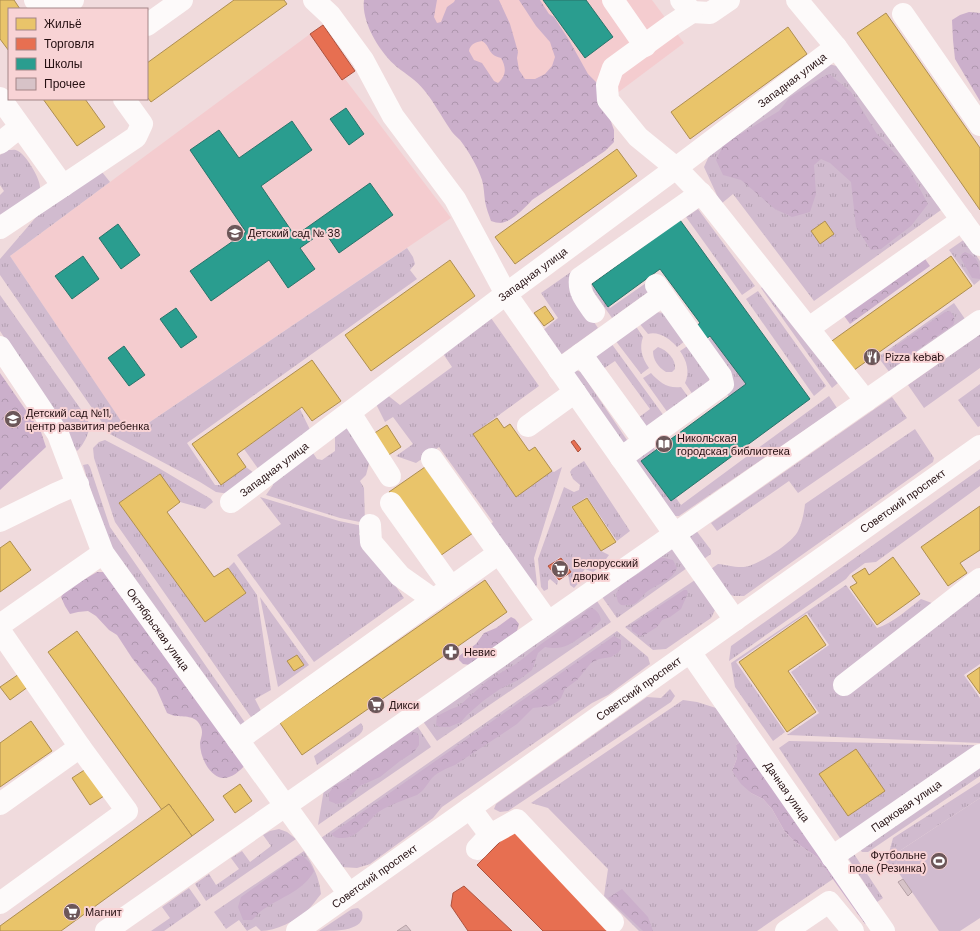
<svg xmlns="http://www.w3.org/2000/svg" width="980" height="931" font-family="'DM Sans',sans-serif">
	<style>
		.built { fill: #f4cccf }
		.grass { fill: url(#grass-tufts) }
		.forest { fill: url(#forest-crowns); fill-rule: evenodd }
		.park { fill: #d1bbcf }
		.homes { fill: #e9c46a; stroke: #ae8e50 }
		.shops { fill: #e76f51; stroke: #ad523e }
		.schools { fill: #2a9d8f; stroke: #28736a }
		.building { fill: #d7c3c8; stroke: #b5a1a6 }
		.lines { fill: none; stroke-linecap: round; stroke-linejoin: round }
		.minor { stroke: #fdfafa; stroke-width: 22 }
		.major { stroke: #fdfafa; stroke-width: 22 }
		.labels { text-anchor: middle; stroke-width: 4; stroke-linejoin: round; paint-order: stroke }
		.street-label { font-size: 11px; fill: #251012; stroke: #f8d3d5 }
		.poi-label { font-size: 11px; fill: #251012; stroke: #f8d3d5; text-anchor: start }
	</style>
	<defs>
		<pattern id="grass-tufts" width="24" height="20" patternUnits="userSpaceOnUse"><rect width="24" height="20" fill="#d1bbcf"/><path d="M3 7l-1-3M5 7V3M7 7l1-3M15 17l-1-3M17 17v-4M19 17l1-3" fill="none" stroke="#b3a0b1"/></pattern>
		<pattern id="forest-crowns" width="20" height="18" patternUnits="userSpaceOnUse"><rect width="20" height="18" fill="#cbafcb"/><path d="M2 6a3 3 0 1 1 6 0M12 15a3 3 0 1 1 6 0" fill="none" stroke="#ae96ad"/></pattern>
	</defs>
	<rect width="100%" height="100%" fill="#f0dbdd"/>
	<g class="built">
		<polygon points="387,0 652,0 684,43 608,100 509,170"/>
		<polygon points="310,34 342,80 345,79 451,218 144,426 121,422 10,256"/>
	</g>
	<g class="grass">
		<polygon points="825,63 844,68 941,210 814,301 733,194 721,204 704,167 713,147"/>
		<path d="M8,150C12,150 15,149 18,151C26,155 40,178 40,187C40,189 39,191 38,193L0,222V195L4,191L0,185V155Z"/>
		<polygon points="102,172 110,182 10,256 121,421 144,426 407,248 413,257 415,264 410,270 417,279 187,443 215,485 221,485 246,467 258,476 229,494 216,492 200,482 110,434 0,275 0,259 37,216"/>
		<polygon points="682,194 579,276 579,300 598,328 559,356 542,331 558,318 541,293"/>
		<polygon points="698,209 755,286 742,295 686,217"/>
		<polygon points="965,239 980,261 980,280 974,285 949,250"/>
		<polygon points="646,283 651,290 612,318 593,291 592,285 610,308"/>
		<polygon points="768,283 838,383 832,388 761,288"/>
		<polygon points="758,291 826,386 814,396 746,299"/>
		<path d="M0,295L87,418C87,418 89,423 89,424C91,431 83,446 77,451L0,331Z"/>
		<polygon points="954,303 965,319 890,373 878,357"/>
		<path d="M656,312L664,313L685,341L677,347C670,339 659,331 648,334L639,323Z"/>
		<polygon points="491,318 539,386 473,434 554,472 562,467 534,558 537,584 534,597 486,528 493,522 439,447 416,463 396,456 413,444 393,417 385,422 376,404 386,394 400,405 452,367 442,352"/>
		<path d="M635,325L643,337C639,348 642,358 649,368L641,374L615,340Z"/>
		<polygon points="980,334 980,368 924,408 908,385"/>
		<polygon points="711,337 746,384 729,397 725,391 703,343"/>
		<polygon points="611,343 664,416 649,427 645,427 638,418 650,409 615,361 603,369 596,363 596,354"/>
		<path d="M689,345L709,378V381L693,395L685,383C690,372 687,361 680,351Z"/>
		<path d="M658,347C667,350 676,359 675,369L672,372H666C658,367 653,360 653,351Z"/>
		<polygon points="573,369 581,372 627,440 628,443 625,447 570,371"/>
		<path d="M651,373C659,382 668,389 681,387L689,398L668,413L643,378Z"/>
		<polygon points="980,384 980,426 978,427 958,400"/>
		<polygon points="829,396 837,408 679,516 675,516 633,462 653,447 655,450 641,461 671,501 676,498 681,505"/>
		<polygon points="892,397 907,418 798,493 789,481 717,531 711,523"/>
		<polygon points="300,409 313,436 262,474 244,449"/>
		<polygon points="348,425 370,460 366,475 360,481 364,488 365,523 340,518 266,495 273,485 272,482 311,450 317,459 322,460 335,451 335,436"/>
		<path d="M915,429L934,458L933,462L744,596H734L728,594L708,571L718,564C727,565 740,569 749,566C762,562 792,543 798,531C802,523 804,513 805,504Z"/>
		<polygon points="105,440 157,467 211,499 213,502 205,509 180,502 159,474 119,503 205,622 246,593 228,568 234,562 257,595 271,690 255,699 263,715 253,720 115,522 94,458 93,448 99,442"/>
		<polygon points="584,461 630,531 617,541 587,497 571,507 601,551 609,555 601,566 593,572 585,569 581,574 583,578 574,588 570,585 568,574 571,571 560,557 548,566 558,581 557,585 550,579 548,581 548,589 544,591 541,587 538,559 564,487 574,492 579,490 580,485 573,479 570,472 572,469"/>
		<polygon points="88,464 90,467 110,527 246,724 244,730 109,548 83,465"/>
		<polygon points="980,469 980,486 876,562 865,563 850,574 846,579 729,661 731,646"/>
		<polygon points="260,497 339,521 363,526 359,534 404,598 314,662 237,555 281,524"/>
		<polygon points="695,529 711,550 711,554 701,561 692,547 689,533"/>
		<polygon points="667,548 673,549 687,568 617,618 600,594"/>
		<polygon points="695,580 715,610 711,618 666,649 653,650 625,627"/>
		<path d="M846,585L877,628C893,623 908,609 921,599L940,606L980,589V664L964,675L980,698V743L787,735L819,713L791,672L829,645L807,613L736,662L785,732L773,741L735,687L731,663Z"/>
		<polygon points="260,597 309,665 278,687"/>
		<polygon points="595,598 611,622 437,741 422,720"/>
		<polygon points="617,631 648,657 650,664 608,695 592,703 442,807 433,818 370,864 357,868 341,867 321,838"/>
		<polygon points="670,689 675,696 671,702 508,811 500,812 494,809 496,804 647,697 661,698"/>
		<polygon points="683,700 697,702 716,708 742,741 736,745 737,758 732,771 751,793 763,799 772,809 785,832 795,842 817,857 833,879 757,931 639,931 604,896 608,869 548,808 531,803"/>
		<path d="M361,723C364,728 364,730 359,735L317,765L314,756Z"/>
		<polygon points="416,724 431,747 318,825 324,789"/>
		<polygon points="789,741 974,745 975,749 842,841 779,748"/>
		<polygon points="980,763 980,776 868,852 862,852 858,847"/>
		<polygon points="980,782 980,798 898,852 896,869 884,871 893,838"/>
		<polygon points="279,829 287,832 296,839 206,901 195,884 209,874 216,885 239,869 231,858 242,851 250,862 271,846 263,835 270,831"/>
		<path d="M304,851C313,865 319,877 321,894C316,900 312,906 307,911C295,921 276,931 261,931L256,926L247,931L239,920L226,929L214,912Z"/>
		<polygon points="854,854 883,898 877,902 848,858"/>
		<polygon points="189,888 201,905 164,931 151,931 170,918 162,907"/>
		<path d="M358,908L362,912C367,931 336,931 319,931L352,909Z"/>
	</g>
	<g class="forest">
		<path d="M364,0H437L434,17L437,23L441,22L447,7L454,2L455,0H499L510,24L518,52L517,58L519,70L525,79H535L545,74L552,66L555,57L550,42L536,26L519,0H540L549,14L554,17L569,40L588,74L597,83L614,130V142L605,151L532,200C525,208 511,222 501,223C498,223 494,222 491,221C489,215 486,208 485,201C484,194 484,187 482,180C477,165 469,152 460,140C456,136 452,133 450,129C441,116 434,102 424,90C417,81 406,74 397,67C380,53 361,22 364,0ZM482,41C491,46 487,55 501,58C506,67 507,75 498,83L494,81L482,63L474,60L469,51C470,44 476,42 482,41Z"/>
		<polygon points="969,12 980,13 980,101 955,59 953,40 952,20 960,15"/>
		<polygon points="829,74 851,92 877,134 909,169 928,204 911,226 881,249 871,250 856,227 851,182 830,163 821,159 814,165 816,194 810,212 792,217 775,209 741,180 723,175 716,160 724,144 779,111 790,97 821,78"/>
		<path d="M965,252C979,257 980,265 980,279L972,278L960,257L962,254Z"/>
		<polygon points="923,256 930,266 850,324 842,313"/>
		<path d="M950,311C954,316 956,319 953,325L906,358L898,361L891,358L889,355L893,348L945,312Z"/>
		<polygon points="0,373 41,432 46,447 0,490"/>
		<path d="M660,557L673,560L677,568C672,581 659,583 648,591C642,595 640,601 634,604C629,606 625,605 621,605L618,602L616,594L622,583L625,580L637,575Z"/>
		<path d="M97,572H107L245,765C240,771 231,779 222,778C208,775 200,756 200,743C201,737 204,732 200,725C195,715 184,717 175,716C172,715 169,714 167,713L156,688L132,658L117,635L109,630L96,616L88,611L78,612L70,614L65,606L61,597L66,590Z"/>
		<polygon points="684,590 687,590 688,593 681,609 670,617 662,620 657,627 646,634 640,636 632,631 631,625"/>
		<path d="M591,608C596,609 600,614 601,620C595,628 590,631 582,636C568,646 562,650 545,647L538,653L532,670L520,679L500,689L483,701L467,715L461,722L449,727H440L436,725L437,716L451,709L459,706L488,680L516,664L541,644L558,632L567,624L579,618L587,610Z"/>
		<polygon points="511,617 515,619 519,624 517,631 470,665 463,664 459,660 459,656 476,644 484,633 496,628"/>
		<path d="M614,636L621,640V649L618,653L611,657L599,659L591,663L577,680L565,689L561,698L558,701L550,706L533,708L517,724L455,765C447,768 438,772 432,778C427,784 424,791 417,795C407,799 389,805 380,811C367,820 359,839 341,838C336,838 334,837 331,834Z"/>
		<polygon points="412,732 417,733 419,736 419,745 414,752 400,761 380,777 360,786 345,802 337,804 329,801 329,793 334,786 348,779 364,764 396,743 407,734"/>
		<polygon points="742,741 868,922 865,924 817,857 795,842 785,832 772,809 763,799 751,793 741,784 732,771 737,758 736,745"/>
		<path d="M298,856H303L309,862L314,871C304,890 284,896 267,907C261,910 257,915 252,920H243L238,907L241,897Z"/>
		<polygon points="622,889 648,917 653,931 643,931 608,898"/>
	</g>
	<polygon class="park" points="980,798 980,918 960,931 939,931 896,869 898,852"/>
	<g class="homes">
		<polygon points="0,0 14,0 20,9 9,9 9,51 0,39"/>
		<polygon points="234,0 284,0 287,4 151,102 147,97 147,63"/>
		<polygon points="886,13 980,148 980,210 857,33"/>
		<polygon points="788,27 807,54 690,139 671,112"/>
		<polygon points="43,99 85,99 105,127 77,146"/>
		<polygon points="617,149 637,176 515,264 495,237"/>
		<polygon points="825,221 834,234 820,244 811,231"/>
		<polygon points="951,256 972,286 850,373 829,343"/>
		<polygon points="450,260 475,296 371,371 345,335"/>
		<polygon points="545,306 554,319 544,326 534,313"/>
		<polygon points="312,360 341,401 312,421 302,407 237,454 246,467 221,485 192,444"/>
		<polygon points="497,418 504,428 510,424 529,451 535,447 552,471 516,497 473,434"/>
		<polygon points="387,425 401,447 387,456 373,434"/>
		<polygon points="425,467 473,533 437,558 389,492"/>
		<polygon points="160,474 180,502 167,512 214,577 228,568 246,593 205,622 119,503"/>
		<polygon points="587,498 616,542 601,551 572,507"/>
		<polygon points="980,506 980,550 960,563 967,573 948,586 921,547"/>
		<polygon points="10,541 31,570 0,592 0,548"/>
		<polygon points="893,557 920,594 877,625 850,587 857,583 852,576 865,568 869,575"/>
		<polygon points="485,580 507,612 302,755 280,723"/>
		<polygon points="806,615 826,645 788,671 816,712 787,732 739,662"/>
		<polygon points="77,631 214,820 192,836 169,804 162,810 48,652"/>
		<polygon points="297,655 304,665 294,671 287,661"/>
		<polygon points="980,667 980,694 967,676"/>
		<polygon points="22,672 32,684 10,700 0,687"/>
		<polygon points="31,721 52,751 0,787 0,743"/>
		<polygon points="856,749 885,791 848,816 819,774"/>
		<polygon points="86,769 104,796 90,805 72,778"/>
		<polygon points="240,784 252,801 235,813 223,796"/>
		<polygon points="169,804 192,836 61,931 0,931 0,926"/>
	</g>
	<g class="shops">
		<polygon points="323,25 355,71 342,80 310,34"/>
		<polygon points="574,440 581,449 578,452 571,442"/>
		<polygon points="561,558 571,572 559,580 548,566"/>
		<polygon points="514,828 617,931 543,931 477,865"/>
		<polygon points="464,886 512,931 468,931 451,906 453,893"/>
	</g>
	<g class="schools">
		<polygon points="543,0 586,0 613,37 585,58"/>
		<polygon points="346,108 364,134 349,145 330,119"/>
		<polygon points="292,121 312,150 261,186 295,236 370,183 393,215 339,253 324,231 300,248 315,269 288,288 269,260 211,301 190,271 246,232 190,150 219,130 239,158"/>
		<polygon points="680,220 810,399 671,501 641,461 746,384 710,336 705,340 695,327 700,323 660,269 608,307 592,284"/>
		<polygon points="118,224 140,255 121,269 99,238"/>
		<polygon points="83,256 99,279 72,299 55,276"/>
		<polygon points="176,308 197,337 181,348 160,319"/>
		<polygon points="124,346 145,375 129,386 108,358"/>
	</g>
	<g class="building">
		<polygon points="903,879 912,892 908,896 898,882"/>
		<polygon points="406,925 411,931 397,931"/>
	</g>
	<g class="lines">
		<g class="minor">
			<polyline points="35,0 49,9"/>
			<polyline points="314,0 330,15 363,60 393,116 455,199 506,294 735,620"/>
			<polyline points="613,0 645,46"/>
			<polyline points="681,0 692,12 710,13 729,0"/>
			<polyline points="797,0 836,47 980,245"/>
			<polyline points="61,9 73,0"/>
			<polyline points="692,12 672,25 613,68 607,85 608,100 638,137 676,168 705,198 866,401"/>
			<polyline points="903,14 980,125"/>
			<polyline points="147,25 182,0"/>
			<polyline points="0,98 63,186"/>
			<polyline points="0,143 20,127"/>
			<polyline points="0,228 136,137 142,124 124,99"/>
			<path d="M594,312C586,301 578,292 580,278L701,193"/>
			<polyline points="809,328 962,220"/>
			<path id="s1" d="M0,347L58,434L103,553L349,894"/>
			<polyline points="581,354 644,441"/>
			<polyline points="559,370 663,295"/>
			<polyline points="350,413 390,476"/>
			<polyline points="528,426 575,392"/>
			<polyline points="621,458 723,384 721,376 656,285"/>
			<polyline points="432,459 548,622"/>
			<path id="s2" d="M231,502L506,294L676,168L836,47"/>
			<polyline points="391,503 451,587"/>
			<polyline points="0,521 55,494 78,484"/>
			<polyline points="370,525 371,542 400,576 434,600"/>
			<polyline points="0,625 103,553"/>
			<polyline points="0,631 80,747 127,811 0,903"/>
			<path id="s3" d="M690,652L884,931"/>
			<polyline points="844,685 980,579"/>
			<polyline points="238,740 499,553"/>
			<polyline points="0,804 80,747"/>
			<polyline points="470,808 490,835 517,820 613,922"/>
			<polyline points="477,849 490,835"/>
			<path id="s4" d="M832,857L980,755"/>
			<polyline points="106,931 980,321"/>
			<polyline points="786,931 829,902 853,931"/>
		</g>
		<path class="major" id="s5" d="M297,931L980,446"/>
	</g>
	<defs>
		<symbol id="school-disc" viewBox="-11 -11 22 22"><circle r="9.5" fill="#6c5759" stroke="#f8d3d5"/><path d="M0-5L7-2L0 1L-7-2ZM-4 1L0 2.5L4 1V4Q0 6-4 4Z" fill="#fff"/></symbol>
		<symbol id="restaurant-disc" viewBox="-11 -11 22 22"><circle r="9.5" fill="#6c5759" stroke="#f8d3d5"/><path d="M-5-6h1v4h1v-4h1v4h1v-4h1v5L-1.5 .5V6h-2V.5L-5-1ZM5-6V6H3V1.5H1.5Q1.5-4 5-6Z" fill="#fff"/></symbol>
		<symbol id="library-disc" viewBox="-11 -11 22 22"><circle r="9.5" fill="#6c5759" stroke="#f8d3d5"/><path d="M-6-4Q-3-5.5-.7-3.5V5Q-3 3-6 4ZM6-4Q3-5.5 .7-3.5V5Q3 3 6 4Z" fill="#fff"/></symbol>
		<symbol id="supermarket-disc" viewBox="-11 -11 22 22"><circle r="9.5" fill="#6c5759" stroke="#f8d3d5"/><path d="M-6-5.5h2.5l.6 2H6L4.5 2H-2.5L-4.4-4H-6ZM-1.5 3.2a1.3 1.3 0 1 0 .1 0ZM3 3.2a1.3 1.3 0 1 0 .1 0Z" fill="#fff"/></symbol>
		<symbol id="pharmacy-disc" viewBox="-11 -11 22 22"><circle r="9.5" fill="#6c5759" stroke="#f8d3d5"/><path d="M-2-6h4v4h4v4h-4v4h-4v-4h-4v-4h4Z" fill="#fff"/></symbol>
		<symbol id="stadium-disc" viewBox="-11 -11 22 22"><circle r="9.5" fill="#6c5759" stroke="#f8d3d5"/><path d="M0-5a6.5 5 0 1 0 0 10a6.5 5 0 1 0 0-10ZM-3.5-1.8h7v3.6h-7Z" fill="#fff"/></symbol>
	</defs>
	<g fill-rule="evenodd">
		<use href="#school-disc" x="225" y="223" width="20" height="20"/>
		<use href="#restaurant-disc" x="862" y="347" width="20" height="20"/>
		<use href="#school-disc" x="3" y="409" width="20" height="20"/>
		<use href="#library-disc" x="654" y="434" width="20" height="20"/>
		<use href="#supermarket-disc" x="550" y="559" width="20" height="20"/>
		<use href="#pharmacy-disc" x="441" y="642" width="20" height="20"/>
		<use href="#supermarket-disc" x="366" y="695" width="20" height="20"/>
		<use href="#stadium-disc" x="929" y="851" width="20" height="20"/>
		<use href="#supermarket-disc" x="62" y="902" width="20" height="20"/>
	</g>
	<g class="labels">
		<g class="street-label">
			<text dy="4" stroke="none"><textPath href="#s2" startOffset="702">Западная улица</textPath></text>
			<text dy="4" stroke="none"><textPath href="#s2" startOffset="378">Западная улица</textPath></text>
			<text dy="4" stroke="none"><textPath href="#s2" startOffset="54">Западная улица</textPath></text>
			<text dy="4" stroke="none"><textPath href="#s5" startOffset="743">Советский проспект</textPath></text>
			<text dy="4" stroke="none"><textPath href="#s1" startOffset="326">Октябрьская улица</textPath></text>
			<text dy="4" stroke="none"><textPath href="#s5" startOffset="419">Советский проспект</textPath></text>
			<text dy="4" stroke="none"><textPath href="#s3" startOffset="170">Дачная улица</textPath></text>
			<text dy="4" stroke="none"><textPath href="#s4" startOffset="90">Парковая улица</textPath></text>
			<text dy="4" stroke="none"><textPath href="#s5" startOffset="95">Советский проспект</textPath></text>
		</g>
		<g class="poi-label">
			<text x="248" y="237">Детский сад № 38</text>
			<text x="885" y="361">Pizza kebab</text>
			<text x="26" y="417">Детский сад №11,<tspan x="26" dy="13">центр развития ребенка</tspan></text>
			<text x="677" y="442">Никольская<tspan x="677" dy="13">городская библиотека</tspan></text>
			<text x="573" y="567">Белорусский<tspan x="573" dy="13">дворик</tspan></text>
			<text x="464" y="656">Невис</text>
			<text x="389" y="709">Дикси</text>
			<text x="926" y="859" text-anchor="end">Футбольне<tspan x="926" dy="13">поле (Резинка)</tspan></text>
			<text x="85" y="916">Магнит</text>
		</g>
	</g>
	<rect x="8" y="8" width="140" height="92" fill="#f8d3d5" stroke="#a48587"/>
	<rect x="16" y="18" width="20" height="12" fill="#e9c46a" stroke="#a48587"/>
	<text x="44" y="28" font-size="12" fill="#251012">Жильё</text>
	<rect x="16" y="38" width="20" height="12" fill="#e76f51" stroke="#a48587"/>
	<text x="44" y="48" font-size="12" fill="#251012">Торговля</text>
	<rect x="16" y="58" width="20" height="12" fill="#2a9d8f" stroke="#a48587"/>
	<text x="44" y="68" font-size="12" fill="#251012">Школы</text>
	<rect x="16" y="78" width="20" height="12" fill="#d7c3c8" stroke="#a48587"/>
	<text x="44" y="88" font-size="12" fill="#251012">Прочее</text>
</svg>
